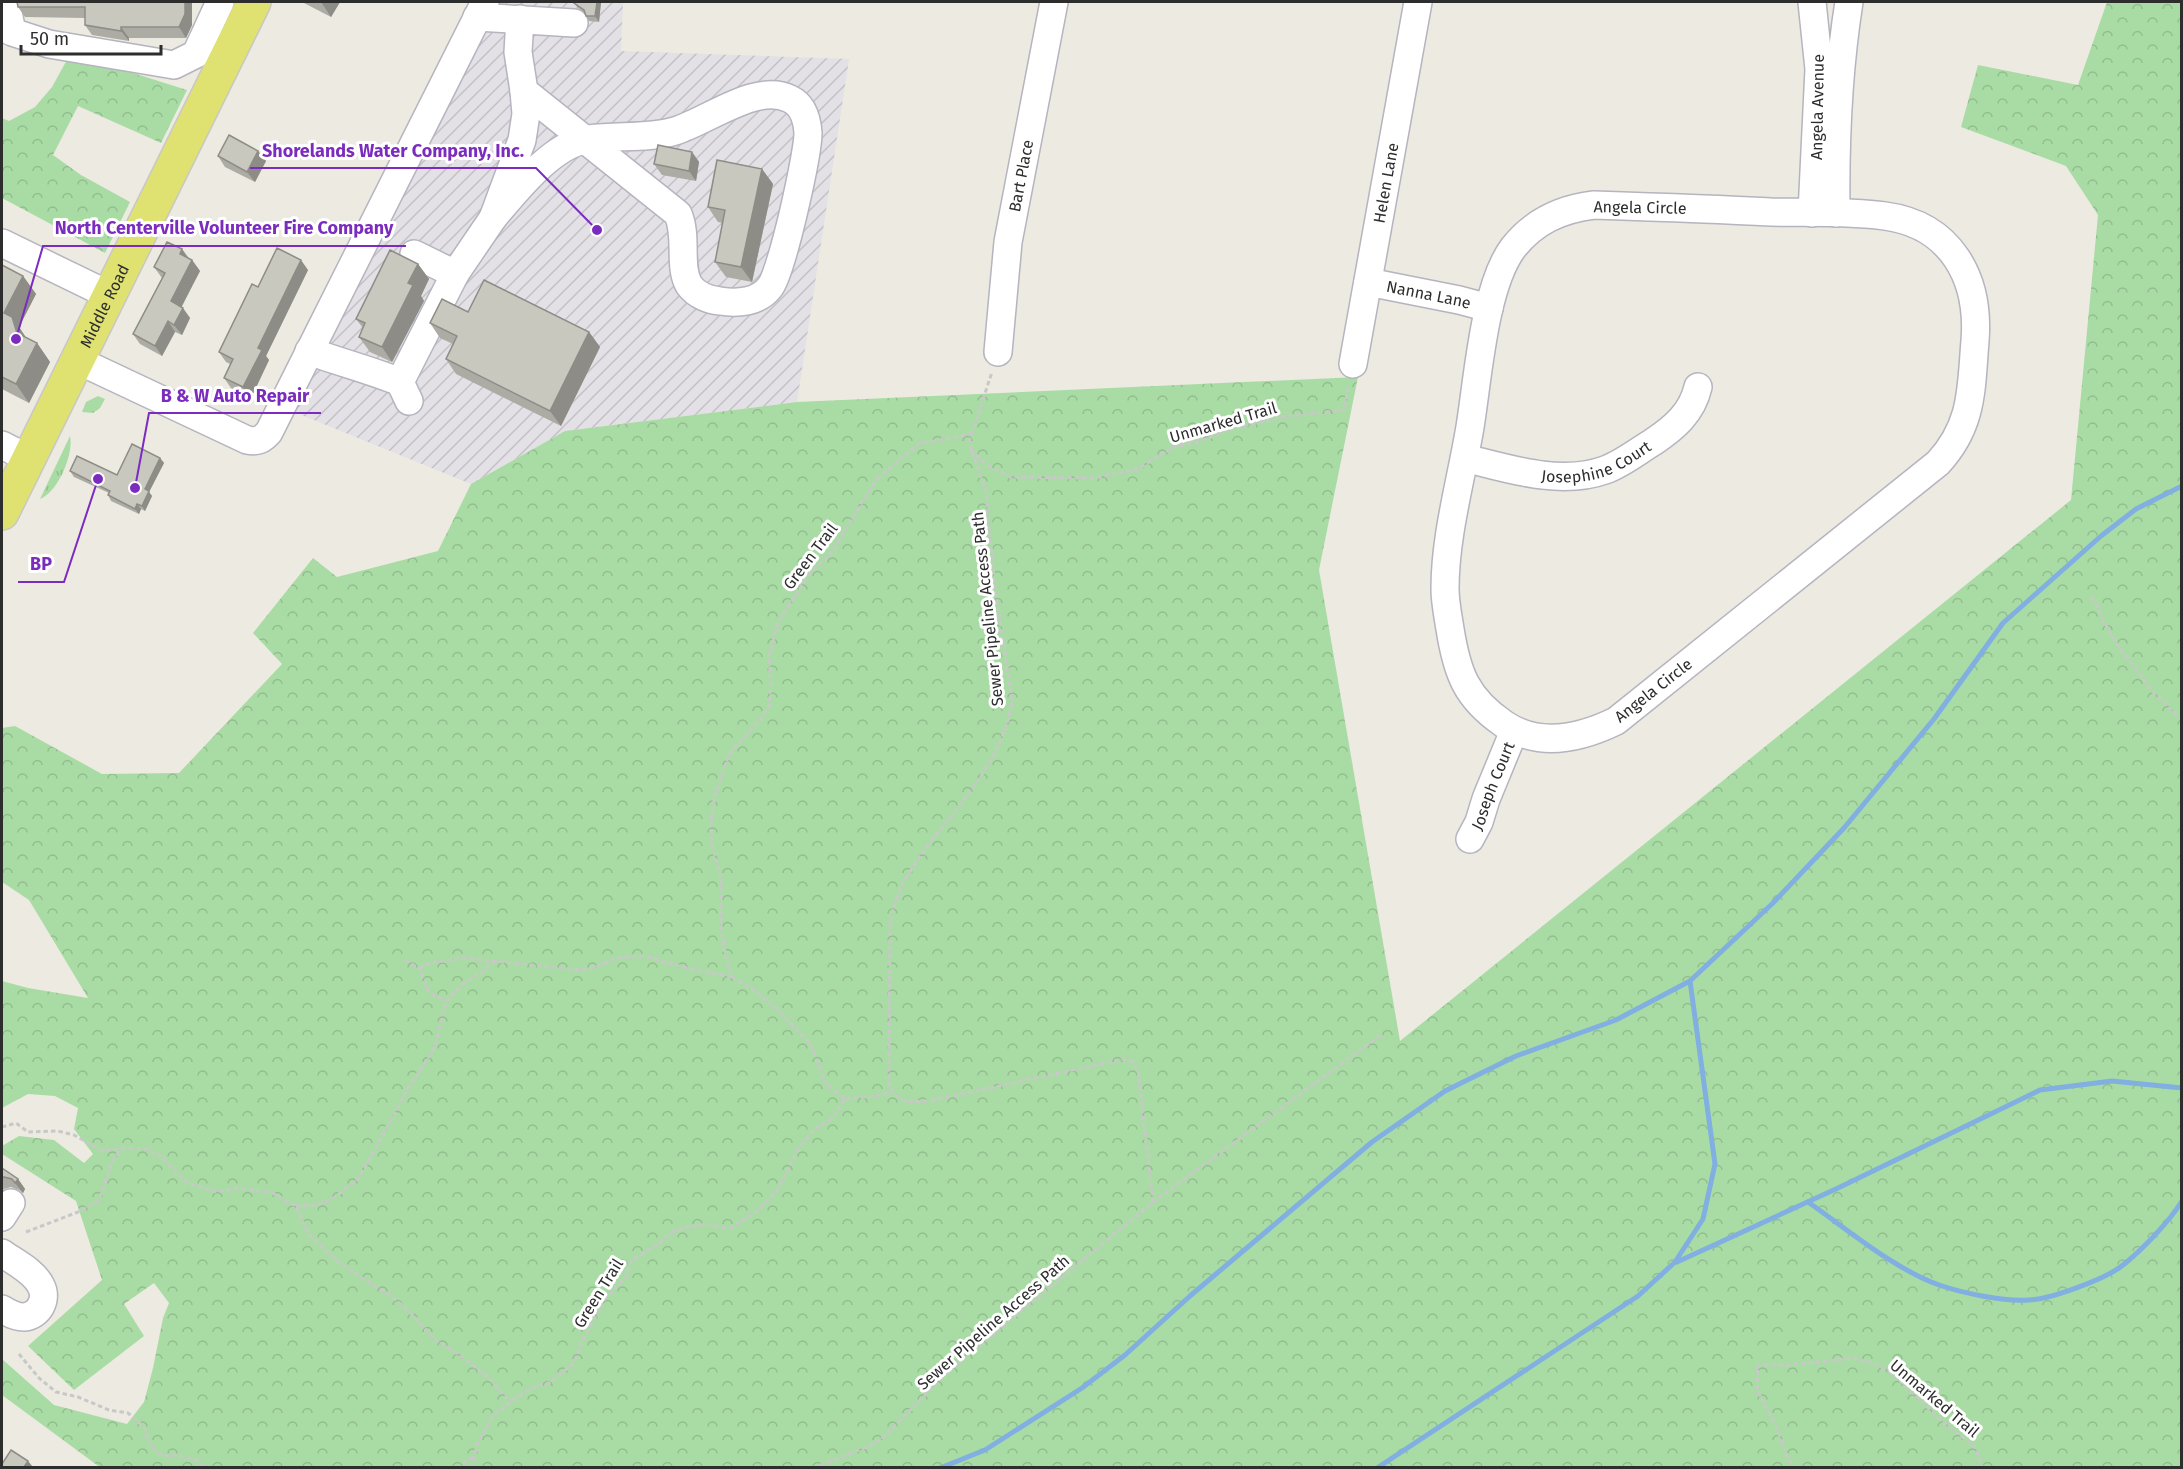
<svg xmlns="http://www.w3.org/2000/svg" width="2183" height="1469" font-family="'Fira Sans',sans-serif">
	<style>
		.industrial { fill: url(#industrial-furrows) }
		.grass { fill: url(#grass-tufts) }
		.forest { fill: url(#forest-crowns) }
		.lines { fill: none; stroke-linecap: round; stroke-linejoin: round }
		.stream { stroke: #81afe1; stroke-width: 5 }
		.minor-casing { stroke: #b5b4bf; stroke-width: 30 }
		.major-casing { stroke: #c8c8c8; stroke-width: 36 }
		.path { stroke: #c8c8c8; stroke-width: 3; stroke-dasharray: 4.5 3; stroke-linecap: butt }
		.minor { stroke: #fff; stroke-width: 27 }
		.major { stroke: #dfe171; stroke-width: 33 }
		.wall { fill: #adaca4 }
		.shaded-wall { fill: #8d8c86 }
		.building { fill: #c9c8bf; stroke: #8d8c86; stroke-width: 1.5 }
		.labels { text-anchor: middle; stroke-width: 6; stroke-linejoin: round; paint-order: stroke }
		.street-label { font-size: 16px; fill: #2d2d2d; stroke: #fff }
		.leader { fill: none; stroke: #7b2cbf; stroke-width: 2 }
		.callout-dot { fill: #7b2cbf; stroke: #fff; stroke-width: 2 }
		.callout-label { font-size: 18px; text-anchor: middle; font-weight: bold; fill: #7b2cbf; stroke: #fff; stroke-width: 6; stroke-linejoin: round; paint-order: stroke }
	</style>
	<defs>
		<pattern id="industrial-furrows" width="10" height="10" patternUnits="userSpaceOnUse" patternTransform="scale(1.5)"><rect width="10" height="10" fill="#e3e0e6"/><path d="M-1 1l2-2M0 10L10 0M9 11l2-2" fill="none" stroke="#c3c0c6"/></pattern>
		<pattern id="grass-tufts" width="24" height="20" patternUnits="userSpaceOnUse" patternTransform="scale(1.5)"><rect width="24" height="20" fill="#a9dca4"/><path d="M3 7l-1-3M5 7V3M7 7l1-3M15 17l-1-3M17 17v-4M19 17l1-3" fill="none" stroke="#92bd8e"/></pattern>
		<pattern id="forest-crowns" width="20" height="18" patternUnits="userSpaceOnUse" patternTransform="scale(1.5)"><rect width="20" height="18" fill="#a9dca4"/><path d="M2 6a3 3 0 1 1 6 0M12 15a3 3 0 1 1 6 0" fill="none" stroke="#92bd8e"/></pattern>
	</defs>
	<rect width="100%" height="100%" fill="#eceae1"/>
	<polygon class="industrial" points="485,2 623,2 621,51 849,59 797,402 565,431 471,484 282,407"/>
	<g class="grass">
		<polygon points="98,396 105,399 100,408 93,413 82,412 86,402"/>
		<path d="M70,436C74,454 58,492 40,499Z"/>
	</g>
	<g class="forest">
		<polygon points="2107,2 2181,2 2181,1467 101,1468 2,1395 2,1359 54,1405 127,1424 144,1402 153,1368 163,1318 169,1303 154,1283 124,1304 144,1336 74,1390 28,1346 102,1280 76,1201 2,1154 2,1146 19,1136 54,1140 84,1163 93,1154 74,1129 78,1108 55,1096 28,1094 2,1108 2,981 28,988 88,998 29,900 2,882 2,728 15,726 102,774 179,773 282,664 253,633 313,558 337,577 438,551 471,484 565,431 797,402 1358,377 1319,570 1400,1041 2071,500 2098,215 2066,166 1961,127 1978,65 2078,85"/>
		<polygon points="68,58 133,73 187,90 161,143 78,106 53,155 81,175 130,202 105,253 2,198 2,118 9,121 35,107 52,87"/>
	</g>
	<g class="lines">
		<g class="stream">
			<path d="M1808,1202C1847,1229 1894,1269 1939,1285C1963,1293 2004,1302 2029,1300C2051,1299 2106,1279 2123,1265C2142,1250 2169,1222 2182,1201"/>
			<polyline points="1677,1262 1838,1188 2040,1090 2112,1081 2182,1088"/>
			<polyline points="940,1468 985,1450 1082,1388 1125,1355 1190,1296 1372,1142 1445,1091 1516,1056 1616,1020 1690,981 1773,903 1844,828 1934,719 2003,623 2101,536 2136,509 2182,486"/>
			<polyline points="1377,1468 1638,1296 1675,1262 1703,1219 1715,1164 1690,981"/>
		</g>
		<defs>
			<g id="minor">
				<polyline points="6,2 12,32 49,44 174,65 196,54 220,2"/>
				<polyline points="1812,2 1819,69 1812,213"/>
				<polyline points="477,17 574,23"/>
				<path d="M1594,205C1653,207 1712,209 1771,212C1809,213 1847,211 1885,216C1951,225 1980,278 1975,341C1971,390 1973,425 1938,463L1616,721C1581,738 1539,748 1504,724C1466,698 1457,673 1450,629C1448,616 1445,602 1445,589C1445,535 1461,481 1470,427C1478,378 1484,287 1513,248C1534,221 1561,209 1594,205Z"/>
				<path d="M1836,213C1835,142 1838,71 1849,2"/>
				<path d="M493,218C516,191 552,144 589,139C617,135 648,139 675,131C708,121 757,82 790,99C803,105 807,119 808,133C808,154 782,272 770,287C759,302 738,304 720,301C709,300 696,295 689,285C678,266 688,237 678,214L524,91L518,52L520,19"/>
				<polyline points="2,243 109,295"/>
				<polyline points="414,254 455,274"/>
				<path id="s1" d="M1368,282L1459,300L1489,308"/>
				<path d="M309,351C339,362 370,370 400,382"/>
				<path id="s2" d="M998,352L1008,242L1054,2"/>
				<path d="M77,360L247,440C257,442 262,440 269,432L485,2"/>
				<path id="s3" d="M1353,364L1418,2"/>
				<polyline points="409,401 400,382 455,274 493,218 522,140 526,114 524,91"/>
				<polyline points="2,445 29,459"/>
				<path id="s4" d="M1465,458C1509,469 1561,486 1605,470C1622,464 1638,451 1653,442C1674,428 1692,413 1698,387"/>
				<path id="s5" d="M1470,839L1479,822L1486,799L1514,731"/>
				<polyline points="2,1217 11,1203"/>
				<path d="M2,1253C14,1262 34,1271 41,1286C48,1299 39,1316 24,1317C16,1317 8,1313 2,1309"/>
			</g>
			<g id="major">
				<path id="s6" d="M2,513L254,2"/>
			</g>
		</defs>
		<use href="#minor" class="minor-casing"/>
		<use href="#major" class="major-casing"/>
		<g class="path">
			<polyline points="971,450 987,465 1010,477 1095,478 1138,469 1171,448 1201,441 1230,429 1288,416 1344,410 1349,385"/>
			<polyline points="2092,597 2112,637 2153,692 2182,720"/>
			<polyline points="405,960 420,969 427,989 431,994 446,1001"/>
			<polyline points="420,969 425,964 463,958 582,970 596,967 616,958 645,956 682,967 732,977"/>
			<polyline points="846,1099 877,1096 891,1092"/>
			<polyline points="2,1127 16,1123 28,1132 58,1131 74,1135 103,1151 121,1148 147,1149 162,1157 177,1173 188,1183 217,1192 238,1188 271,1192 296,1206 308,1234 329,1254 360,1277 390,1295 410,1312 434,1339 460,1355 489,1378 510,1402"/>
			<polyline points="1153,1202 1381,1035"/>
			<polyline points="296,1206 315,1205 331,1200 359,1178 409,1087 435,1047 446,1001 463,984 482,972 495,960"/>
			<polyline points="26,1232 78,1212 95,1203 102,1193 111,1165 121,1148"/>
			<polyline points="19,1354 39,1378 56,1392 78,1397 109,1410 128,1413 144,1427 148,1441 158,1453 164,1456 175,1455 196,1460 206,1468"/>
			<polyline points="457,1468 475,1455"/>
			<polyline points="471,1468 478,1442 493,1415 517,1397 538,1385 549,1383 574,1363 581,1343 605,1299 625,1278 632,1260 657,1245 672,1232 685,1228 707,1224 729,1229 757,1211 778,1189 796,1153 813,1130 833,1118 845,1099 826,1084 810,1043 775,1007 752,989 732,977 725,954 721,925 721,878 711,841 711,820 715,795 729,754 760,720 769,706 771,684 769,657 778,622 808,576 832,552 875,481 918,444 971,434"/>
			<path d="M813,1468L874,1444L886,1435L950,1370L1153,1202L1138,1070L1133,1062L1124,1059L929,1101C910,1102 895,1104 889,1083L890,924C895,891 913,865 933,839C966,797 1005,754 1012,700L994,580L986,492L969,442L992,372"/>
			<polyline points="1798,1468 1789,1461 1776,1426 1757,1390 1758,1365 1789,1365 1853,1358 1873,1363 1893,1374 1943,1422 1974,1446 1983,1468"/>
			<polyline points="2181,1468 2182,1467"/>
		</g>
		<use href="#minor" class="minor"/>
		<use href="#major" class="major"/>
	</g>
	<g class="wall">
		<polygon points="17,2 192,2 192,25 186,38 129,38 129,41 92,35 85,25 85,18 25,17 18,7"/>
		<polygon points="303,2 340,2 331,17 304,3"/>
		<polygon points="601,2 599,22 589,21 585,13 578,8 574,3"/>
		<polygon points="258,151 266,161 255,182 225,167 218,156"/>
		<polygon points="692,152 699,162 696,181 662,175 654,164"/>
		<polygon points="762,169 773,184 752,282 726,277 715,262 723,223 718,222 708,207"/>
		<polygon points="182,249 189,258 192,260 200,271 181,306 190,318 182,335 175,332 162,356 140,344 133,334 162,278 154,267"/>
		<polygon points="418,264 429,279 421,296 424,301 392,362 370,352 359,337 363,328 356,319"/>
		<polygon points="2,265 23,276 36,294 19,327 26,338 37,343 50,362 29,403 2,389"/>
		<polygon points="308,270 266,356 269,360 251,398 231,388 224,378 230,364 226,362 219,352 258,287"/>
		<polygon points="468,312 589,332 600,347 561,426 456,374 446,359 453,344 440,338 430,323"/>
		<polygon points="160,458 164,463 149,492 152,496 145,511 141,509 139,514 111,501 108,495 109,493 74,477 70,471 117,475"/>
		<polygon points="2,1168 18,1179 25,1189 23,1193 19,1190 11,1187 4,1189 2,1191"/>
	</g>
	<g class="shaded-wall">
		<polygon points="185,2 192,2 192,25 186,38 179,27"/>
		<polygon points="321,2 340,2 331,17"/>
		<polygon points="597,2 601,2 599,22 595,16"/>
		<polygon points="121,27 129,38 129,41 121,31"/>
		<polygon points="258,151 266,161 255,182 247,172"/>
		<polygon points="692,152 699,162 696,181 689,171"/>
		<polygon points="762,169 773,184 752,282 741,267"/>
		<polygon points="182,249 189,260 180,254"/>
		<polygon points="192,260 200,271 179,312 171,301"/>
		<polygon points="301,260 308,270 266,356 269,360 251,398 243,387 258,348"/>
		<polygon points="418,264 429,279 421,296 424,301 392,362 382,347 408,283"/>
		<polygon points="23,276 36,294 19,327 25,336 29,351 4,313"/>
		<polygon points="183,308 190,318 182,335 174,325"/>
		<polygon points="168,321 175,332 162,356 155,346"/>
		<polygon points="589,332 600,347 561,426 550,411"/>
		<polygon points="37,343 50,362 29,403 16,384"/>
		<polygon points="160,458 164,463 149,492 152,496 145,511 142,506 145,489"/>
		<polygon points="137,504 141,509 139,514 135,509"/>
		<polygon points="18,1179 25,1189 23,1193 15,1183"/>
		<polygon points="28,1461 33,1467 24,1467"/>
	</g>
	<g class="building">
		<polygon points="17,2 185,2 185,14 179,27 121,27 121,31 85,25 85,7 18,7"/>
		<polygon points="574,2 597,2 595,16 586,16 584,10 574,3"/>
		<polygon points="229,135 258,151 247,172 218,156"/>
		<polygon points="658,145 692,152 689,171 654,164"/>
		<polygon points="717,160 762,169 741,267 715,262 725,210 708,207"/>
		<polygon points="167,242 182,249 180,254 192,260 171,301 183,308 174,325 168,321 155,346 133,334 165,273 154,267"/>
		<polygon points="277,248 301,260 258,348 262,350 243,387 224,378 233,359 219,352 252,284 258,287"/>
		<polygon points="390,250 418,264 408,283 413,285 382,347 359,337 365,323 356,319"/>
		<polygon points="2,265 23,276 4,313 12,317 17,333 37,343 16,384 2,377"/>
		<polygon points="484,280 589,332 550,411 446,359 457,336 430,323 442,299 468,312"/>
		<polygon points="132,444 160,458 145,489 149,491 142,506 137,504 135,509 108,495 110,491 70,471 77,456 117,475"/>
		<polygon points="2,1168 18,1179 15,1183 12,1179 4,1177 2,1177"/>
		<polygon points="11,1450 28,1461 24,1467 2,1467 2,1464"/>
	</g>
	<g class="labels">
		<g class="street-label">
			<text transform="translate(1817 107) rotate(-89)" y="6">Angela Avenue</text>
			<text dy="6" stroke="none"><textPath href="#s2" startOffset="178">Bart Place</textPath></text>
			<text dy="6" stroke="none"><textPath href="#s3" startOffset="184">Helen Lane</textPath></text>
			<text transform="translate(1640 207) rotate(1)" y="6">Angela Circle</text>
			<text dy="6" stroke="none"><textPath href="#s1" startOffset="62">Nanna Lane</textPath></text>
			<text dy="6" stroke="none"><textPath href="#s6" startOffset="231">Middle Road</textPath></text>
			<text transform="translate(1223 422) rotate(-16)" y="6">Unmarked Trail</text>
			<text dy="6" stroke="none"><textPath href="#s4" startOffset="136">Josephine Court</textPath></text>
			<text transform="translate(810 556) rotate(-53)" y="6">Green Trail</text>
			<text transform="translate(987 609) rotate(-96)" y="6">Sewer Pipeline Access Path</text>
			<text transform="translate(1653 690) rotate(-38)" y="6">Angela Circle</text>
			<text dy="6" stroke="none"><textPath href="#s5" startOffset="58">Joseph Court</textPath></text>
			<text transform="translate(598 1293) rotate(-58)" y="6">Green Trail</text>
			<text transform="translate(993 1322) rotate(-41)" y="6">Sewer Pipeline Access Path</text>
			<text transform="translate(1935 1398) rotate(40)" y="6">Unmarked Trail</text>
		</g>
	</g>
	<path class="leader" d="M597 230L536 168H250M16 339L43 246H406M135 488L149 413H321M98 479L64 582H18"/>
	<g class="callout-dot">
		<circle cx="597" cy="230" r="6"/>
		<circle cx="16" cy="339" r="6"/>
		<circle cx="135" cy="488" r="6"/>
		<circle cx="98" cy="479" r="6"/>
	</g>
	<g class="callout-label">
		<text x="393" y="157">Shorelands Water Company, Inc.</text>
		<text x="224" y="234">North Centerville Volunteer Fire Company</text>
		<text x="235" y="402">B &amp; W Auto Repair</text>
		<text x="41" y="570">BP</text>
	</g>
	<rect width="2183" height="1469" fill="none" stroke="#2d2d2d" stroke-width="6"/>
	<path d="M21 45v9h140v-9" fill="none" stroke="#2d2d2d" stroke-width="3"/>
	<text x="30" y="45" font-size="18" fill="#2d2d2d" stroke="#ffffff" stroke-width="4.5" paint-order="stroke">50 m</text>
</svg>
